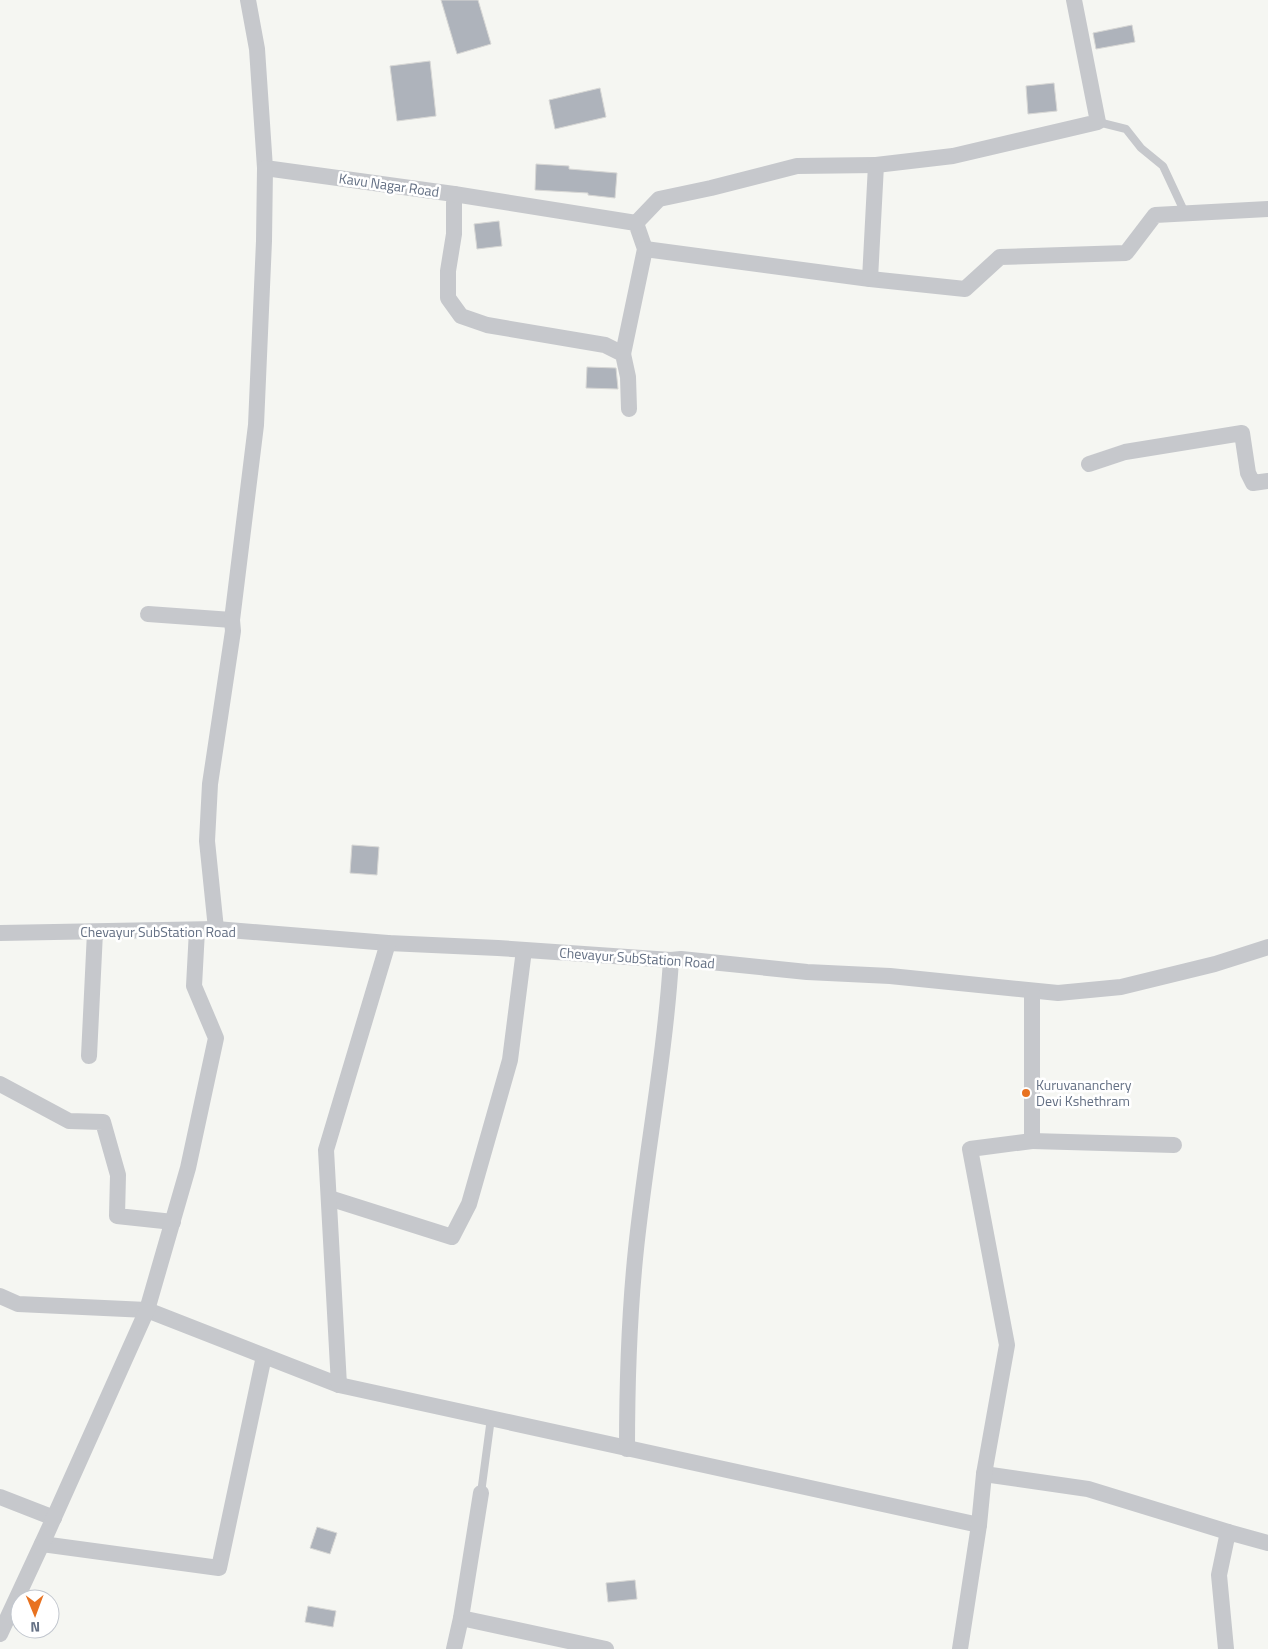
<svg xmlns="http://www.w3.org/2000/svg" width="1268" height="1649" font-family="'Titillium Web',sans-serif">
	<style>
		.building { fill: #aeb3bb; stroke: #d7d7d5 }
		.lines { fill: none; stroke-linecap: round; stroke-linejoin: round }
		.lane { stroke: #c6c8cc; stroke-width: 8 }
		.street { stroke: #c6c8cc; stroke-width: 16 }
		.poi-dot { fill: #e87220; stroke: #fff; stroke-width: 2 }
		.labels { text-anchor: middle; stroke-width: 5; stroke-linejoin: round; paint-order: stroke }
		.street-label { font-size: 14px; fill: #647084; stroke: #fff }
		.poi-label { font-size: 14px; fill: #647084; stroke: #fff; text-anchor: start }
	</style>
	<rect width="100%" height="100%" fill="#f5f6f2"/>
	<g class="building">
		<polygon points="441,0 478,0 491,44 457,54"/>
		<polygon points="1132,25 1135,42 1096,49 1093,33"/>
		<polygon points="430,61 436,116 397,121 390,66"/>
		<polygon points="1054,83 1057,111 1028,114 1026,86"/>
		<polygon points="600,88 606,117 555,129 549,100"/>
		<polygon points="536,164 569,166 569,169 617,173 615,198 588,195 588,193 535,190"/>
		<polygon points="499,221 502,246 477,249 474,224"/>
		<polygon points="587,367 616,368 618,389 586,388"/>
		<polygon points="352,845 379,847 377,875 350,873"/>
		<polygon points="317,1527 337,1533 330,1554 310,1548"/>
		<polygon points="635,1580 637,1599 608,1602 606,1583"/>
		<polygon points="308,1606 336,1611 333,1627 305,1622"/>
	</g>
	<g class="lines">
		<g class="lane">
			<polyline points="1098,122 1126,129 1141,148 1163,166 1185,213"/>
			<polyline points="481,1493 491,1418"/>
		</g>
		<g class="street">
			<polyline points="248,0 257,49 265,168 454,194 454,234 448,271 448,298 461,316 487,325 605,345 623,354 628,377 629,409"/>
			<polyline points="454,194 636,223 645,249 623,354"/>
			<polyline points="636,223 659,199 711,188 797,166 876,165"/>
			<polyline points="645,249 870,279 965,289 1000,257 1126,253 1155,215 1268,209"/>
			<polyline points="870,279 876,165 953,156 1098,122 1074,0"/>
			<polyline points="1089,464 1125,452 1242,433 1248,473 1253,483 1268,481"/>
			<polyline points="148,614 232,620"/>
			<polyline points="216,929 207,841 210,784 233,631 232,620 256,425 264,241 265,168"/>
			<polyline points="0,933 216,929 388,943 498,948 671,960 681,959 807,972 890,976 1058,993 1121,987 1215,964 1268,947"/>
			<polyline points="89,1056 95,932"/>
			<polyline points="0,1084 69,1121 103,1122 118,1175 117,1216 173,1222"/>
			<polyline points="1032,1141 1174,1145"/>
			<polyline points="329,1198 452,1237 469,1204 510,1060 524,950"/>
			<polyline points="0,1296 18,1304 147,1310 339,1385 979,1525"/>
			<polyline points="339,1385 326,1150 388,943"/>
			<path d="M627,1449C627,1383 629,1316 636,1249C646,1153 665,1057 671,960"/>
			<polyline points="984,1474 1088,1489 1228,1532"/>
			<polyline points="0,1497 54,1518"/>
			<polyline points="42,1544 219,1568 264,1356"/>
			<polyline points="461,1618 481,1493"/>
			<polyline points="0,1634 47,1533 147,1310 188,1168 216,1038 194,986 197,930"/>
			<polyline points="454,1649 461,1618 606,1649"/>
			<polyline points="960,1649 979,1525 984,1474 1007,1345 970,1149 1032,1141 1032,991"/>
			<polyline points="1226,1649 1219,1575 1228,1532 1268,1543"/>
		</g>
	</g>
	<circle class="poi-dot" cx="1026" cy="1093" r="5"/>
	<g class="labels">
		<g class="street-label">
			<text transform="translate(389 185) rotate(8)" y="5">Kavu Nagar Road</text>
			<text x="158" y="937">Chevayur SubStation Road</text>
			<text transform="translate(637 958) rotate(4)" y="5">Chevayur SubStation Road</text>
		</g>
		<g class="poi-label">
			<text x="1036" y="1090">Kuruvananchery<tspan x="1036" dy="16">Devi Kshethram</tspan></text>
		</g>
	</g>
	<g transform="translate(35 1614) rotate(179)"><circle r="24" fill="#ffffff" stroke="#c1c6ce"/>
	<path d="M0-4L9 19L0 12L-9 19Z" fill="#e87220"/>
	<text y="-8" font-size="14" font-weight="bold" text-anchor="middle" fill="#647084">N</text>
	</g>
</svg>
